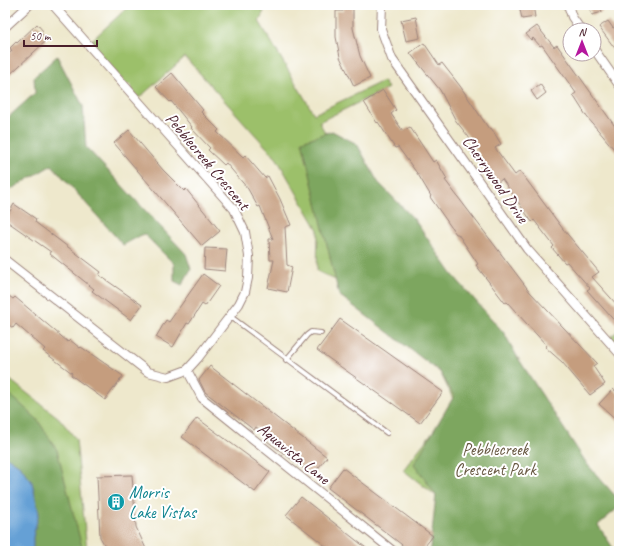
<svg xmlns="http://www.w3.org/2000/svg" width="624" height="556" font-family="Caveat,sans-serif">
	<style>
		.green { fill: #9cc06a; stroke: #73704a }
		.forest { fill: #7da65e; stroke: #646244 }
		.water { fill: #65a0d5; stroke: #586080 }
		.building { fill: #c59d7e }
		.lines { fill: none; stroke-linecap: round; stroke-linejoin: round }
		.lane-casing { stroke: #9c847c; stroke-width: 6 }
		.street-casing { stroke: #9c847c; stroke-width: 10 }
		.lane { stroke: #fff; stroke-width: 4 }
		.street { stroke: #fff; stroke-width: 8 }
		.labels { text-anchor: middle; stroke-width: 4; stroke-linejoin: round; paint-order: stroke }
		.street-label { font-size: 17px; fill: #4a1f2b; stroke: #fff }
		.park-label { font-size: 17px; fill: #675741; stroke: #fff }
		.culture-label { font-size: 17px; fill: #0d838f; stroke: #fff; text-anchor: start }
	</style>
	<rect width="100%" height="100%" fill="#fff"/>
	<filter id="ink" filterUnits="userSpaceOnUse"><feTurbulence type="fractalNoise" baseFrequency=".025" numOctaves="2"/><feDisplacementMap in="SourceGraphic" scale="8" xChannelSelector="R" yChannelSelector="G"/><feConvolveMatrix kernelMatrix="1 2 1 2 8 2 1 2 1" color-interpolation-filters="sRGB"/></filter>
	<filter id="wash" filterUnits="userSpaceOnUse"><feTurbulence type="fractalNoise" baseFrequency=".012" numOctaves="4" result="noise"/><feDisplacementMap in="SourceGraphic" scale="16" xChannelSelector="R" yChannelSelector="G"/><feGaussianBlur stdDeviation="0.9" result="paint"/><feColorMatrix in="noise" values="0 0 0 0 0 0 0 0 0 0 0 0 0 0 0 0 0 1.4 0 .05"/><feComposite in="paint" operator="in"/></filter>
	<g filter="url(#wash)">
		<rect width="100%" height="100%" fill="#eee8cc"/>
		<g class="green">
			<polygon points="130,5 267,5 259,21 314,114 383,81 388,88 319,122 331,142 485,353 619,500 506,550 403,470 455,403 424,338 374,299 317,271 318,230 277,159 185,57 139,98 130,89 132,87 129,84 127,85 89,43"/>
			<polygon points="619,330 619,341 616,344 610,337"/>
			<polygon points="5,376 59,418 76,439 87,551 33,551 5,456"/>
		</g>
		<g class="forest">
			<polygon points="57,56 83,106 86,147 186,254 191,269 182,285 174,281 174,264 144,234 123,245 52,165 5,193 5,120 35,93 34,77"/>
			<polygon points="332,131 357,144 378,182 414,219 452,274 504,333 518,358 587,464 619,500 619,507 598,525 615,551 430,551 436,495 414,464 454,396 440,372 339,295 302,141"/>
			<polygon points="5,390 37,419 57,450 83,551 22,551 5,478"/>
		</g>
		<polygon class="water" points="5,456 20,466 32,482 39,513 33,537 33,551 5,551"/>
		<g id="blocks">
			<g class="building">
				<polygon points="519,5 533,5 535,17 522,19"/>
				<polygon points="588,5 600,5 602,12 592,15"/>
				<polygon points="343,6 353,6 353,28 360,56 370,78 354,86 340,57 336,37 336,11 343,11"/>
				<polygon points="416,17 420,38 406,41 401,20"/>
				<polygon points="608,21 613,28 615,27 619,32 619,54 599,27"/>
				<polygon points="37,24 43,31 41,33 47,40 5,79 5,57 12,51 10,48 16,42 17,43"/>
				<polygon points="537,26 554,47 557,45 619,132 619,155 587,117 573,95 576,93 542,45 540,46 533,38 531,40 526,34"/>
				<polygon points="424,43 439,65 442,63 460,86 489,129 491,128 501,144 495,148 515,175 520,171 563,229 599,272 592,277 619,307 619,326 587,290 590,288 567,262 565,263 552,248 554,246 534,220 532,222 502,179 497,183 488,170 468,136 456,121 440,90 410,53"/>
				<polygon points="172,73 203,110 201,112 219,130 217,132 243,157 245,155 265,178 268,176 280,199 291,225 285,227 287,265 292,267 287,292 268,288 274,260 270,260 269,239 273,239 260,206 258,207 248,189 226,163 224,165 208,150 210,148 191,128 192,127 171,101 170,102 156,87"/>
				<polygon points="540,84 546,93 537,100 531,91"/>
				<polygon points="383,90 396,110 391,114 403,131 410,127 433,162 436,160 447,179 445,180 530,292 597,363 593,366 605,384 590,395 562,362 545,347 547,346 507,302 505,303 476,265 478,264 458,234 456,234 430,197 431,196 419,176 398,147 395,148 378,122 377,123 364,102"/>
				<polygon points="129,130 163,170 184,191 186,189 220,231 202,246 114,143"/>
				<polygon points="14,204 36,219 35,222 101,272 99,275 142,305 131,320 92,291 94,289 50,254 51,252 5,220"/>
				<polygon points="205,248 227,249 225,271 204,269"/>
				<polygon points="203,274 219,286 205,306 202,304 189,324 187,323 173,347 156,337 166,320 169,322"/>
				<polygon points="5,293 13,299 15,297 68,342 70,340 80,348 81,347 123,376 105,400 71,375 72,373 43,351 45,349 16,324 13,328 5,322"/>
				<polygon points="340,319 443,392 420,423 317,350"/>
				<polygon points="210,366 327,457 315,472 313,471 311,474 267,441 270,437 256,427 254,430 205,392 199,380"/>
				<polygon points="613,389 619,394 619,422 599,404"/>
				<polygon points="197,418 270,472 255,492 182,437"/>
				<polygon points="343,468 433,536 421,551 410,551 328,488"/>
				<polygon points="132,475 136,527 147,551 108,551 100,537 97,476"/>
				<polygon points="301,497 370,551 332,551 286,515"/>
			</g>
		</g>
	</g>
	<g filter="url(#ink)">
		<use href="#blocks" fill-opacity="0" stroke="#9c847c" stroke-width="1"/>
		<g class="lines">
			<defs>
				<g id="lane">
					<polyline points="231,317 387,433"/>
					<polyline points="286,360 307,335 311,332 321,333"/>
				</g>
				<g id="street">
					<polyline points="382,5 381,29 392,59 527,249 619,353"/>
					<polyline points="568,5 572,17 581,30"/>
					<polyline points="5,27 29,5"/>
					<polyline points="594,49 619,85"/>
					<polyline points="5,260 148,372 168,377 187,370 198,358 239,304 245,292 248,278 249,256 245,232 234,209 53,5"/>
					<polyline points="187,370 202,398 393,551"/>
				</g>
			</defs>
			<use href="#lane" class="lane-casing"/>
			<use href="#street" class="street-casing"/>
			<use href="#lane" class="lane"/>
			<use href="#street" class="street"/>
		</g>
	</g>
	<defs>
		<symbol id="building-disc" viewBox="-11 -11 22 22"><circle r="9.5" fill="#0f9aa8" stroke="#fff"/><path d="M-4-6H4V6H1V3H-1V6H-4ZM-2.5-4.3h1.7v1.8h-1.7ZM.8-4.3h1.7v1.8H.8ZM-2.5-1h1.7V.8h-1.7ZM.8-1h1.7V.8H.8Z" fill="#fff"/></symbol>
	</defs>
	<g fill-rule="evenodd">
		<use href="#building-disc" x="106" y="492" width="20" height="20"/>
	</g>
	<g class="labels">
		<g class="street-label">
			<text transform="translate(208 161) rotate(50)" y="6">Pebblecreek Crescent</text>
			<text transform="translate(496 179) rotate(55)" y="6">Cherrywood Drive</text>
			<text transform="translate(294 453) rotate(39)" y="6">Aquavista Lane</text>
		</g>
		<g class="park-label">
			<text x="495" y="455">Pebblecreek<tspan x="495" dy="20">Crescent Park</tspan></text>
		</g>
		<g class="culture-label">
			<text x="129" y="498">Morris<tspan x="129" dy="20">Lake Vistas</tspan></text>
		</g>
	</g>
	<rect width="624" height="556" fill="none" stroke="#fff" stroke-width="20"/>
	<g transform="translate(582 42)"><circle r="19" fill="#ffffff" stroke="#b7a5aa"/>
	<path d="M0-3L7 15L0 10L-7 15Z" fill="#b5179e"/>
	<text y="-6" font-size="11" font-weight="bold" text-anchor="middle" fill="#4a1f2b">N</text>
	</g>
	<path d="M24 40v6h73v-6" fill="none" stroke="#4a1f2b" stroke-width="2"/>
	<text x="30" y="40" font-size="12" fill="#4a1f2b" stroke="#ffffff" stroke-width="3" paint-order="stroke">50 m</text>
</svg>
